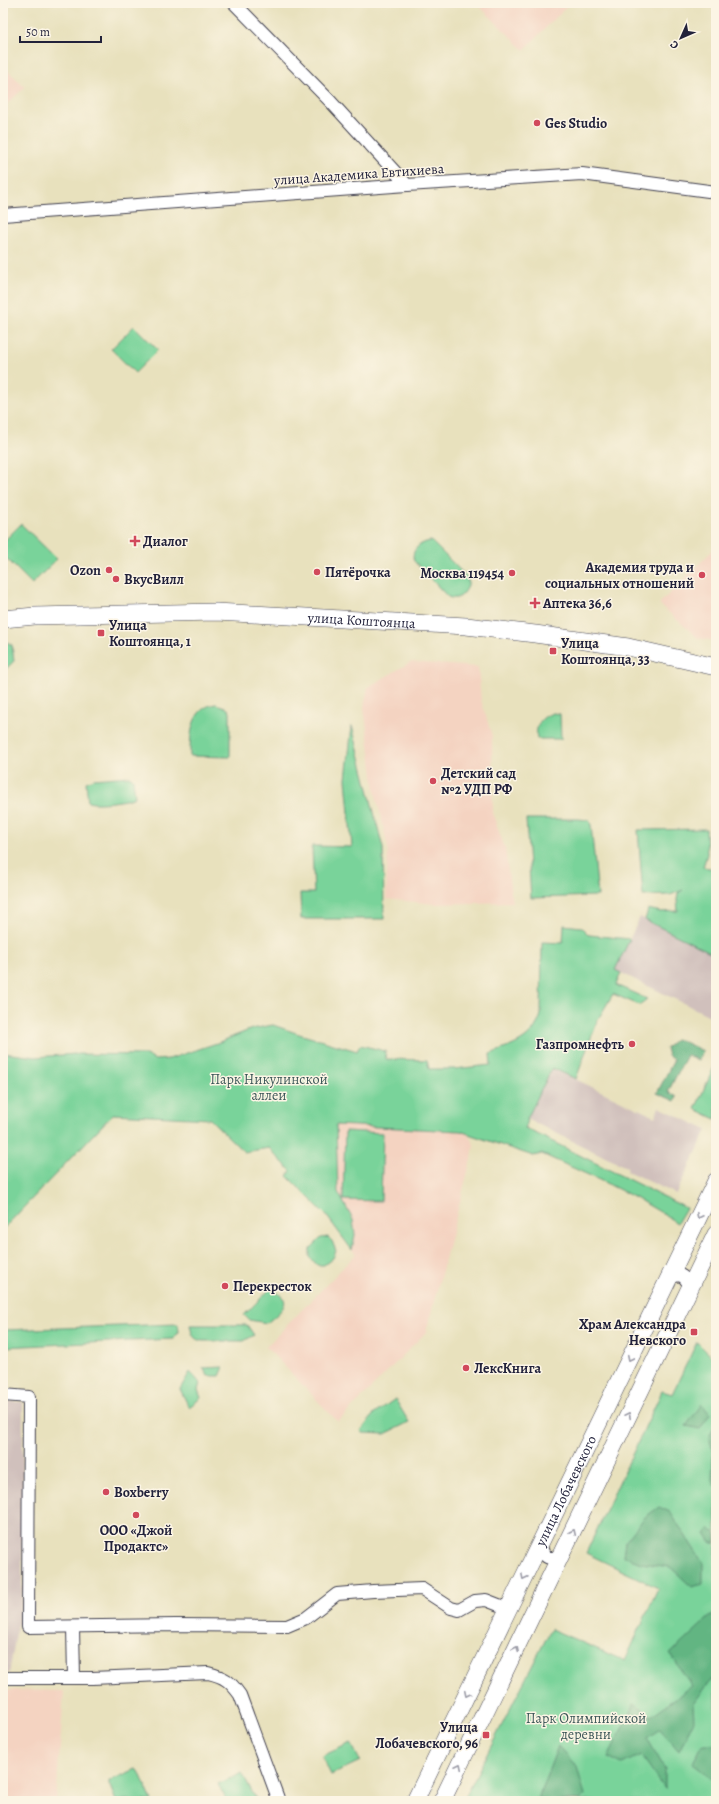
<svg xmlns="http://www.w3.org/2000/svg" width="719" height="1804" font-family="Alegreya,serif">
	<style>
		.built { fill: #f4d3c1 }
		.industrial { fill: #d0c0bc }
		.green { fill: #79d39a; stroke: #4e7a6a }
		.forest { fill: #62b582; stroke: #426c5e }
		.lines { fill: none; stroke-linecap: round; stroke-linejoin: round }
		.street-casing { stroke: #403f4e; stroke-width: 14 }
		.secondary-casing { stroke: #403f4e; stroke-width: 18 }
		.street { stroke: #fff; stroke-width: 12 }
		.secondary { stroke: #fff; stroke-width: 17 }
		.oneway { stroke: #9c9ca7 }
		.poi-dot { fill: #d1495b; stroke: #fcf5e5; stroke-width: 1.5 }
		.labels { text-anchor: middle; stroke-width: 3; stroke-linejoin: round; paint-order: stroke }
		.poi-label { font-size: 14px; font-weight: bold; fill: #22223b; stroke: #fcf5e5; text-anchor: start }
		.street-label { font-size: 14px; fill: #22223b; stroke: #fcf5e5 }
		.park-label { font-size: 14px; fill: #3c5758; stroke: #fcf5e5 }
	</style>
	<rect width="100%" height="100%" fill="#fcf5e5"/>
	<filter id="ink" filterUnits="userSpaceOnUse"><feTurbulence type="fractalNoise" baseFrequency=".025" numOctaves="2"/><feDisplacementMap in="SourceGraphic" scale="8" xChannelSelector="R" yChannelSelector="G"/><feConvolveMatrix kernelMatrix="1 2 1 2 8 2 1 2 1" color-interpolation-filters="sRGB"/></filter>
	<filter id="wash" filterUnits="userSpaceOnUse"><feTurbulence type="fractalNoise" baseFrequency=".012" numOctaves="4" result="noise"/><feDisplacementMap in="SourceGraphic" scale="16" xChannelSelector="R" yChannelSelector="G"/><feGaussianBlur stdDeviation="0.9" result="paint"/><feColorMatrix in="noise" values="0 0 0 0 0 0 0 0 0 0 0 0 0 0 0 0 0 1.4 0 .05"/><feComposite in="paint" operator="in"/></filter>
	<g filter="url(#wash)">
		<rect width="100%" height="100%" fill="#e8e1bd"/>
		<g class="built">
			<polygon points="476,3 570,3 524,50"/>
			<polygon points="3,66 25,87 5,106 8,110 3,115"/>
			<polygon points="716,547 716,641 698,638 659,604"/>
			<polygon points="411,662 478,667 481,700 492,736 493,815 505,848 512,902 435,904 386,899 388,848 375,791 364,707 368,687"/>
			<polygon points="336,1125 460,1131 468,1134 474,1144 473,1152 426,1332 338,1422 266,1347 356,1254 352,1250 355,1235 353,1220 338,1192"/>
			<polygon points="3,1690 64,1691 56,1801 3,1801"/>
		</g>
		<g class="industrial">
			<polygon points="640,917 716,955 716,1019 615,970"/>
			<polygon points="552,1068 655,1117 659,1107 707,1130 676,1194 627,1171 628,1168 527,1119"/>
			<polygon points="3,1401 23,1402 22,1599 9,1674 3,1674"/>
		</g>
		<g class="green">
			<polygon points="134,326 158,350 135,373 111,349"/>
			<polygon points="21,524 57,559 32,584 3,555 3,542"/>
			<path d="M431,541L468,578V586C464,595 458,601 448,597L414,561C410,550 421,542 431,541Z"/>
			<polygon points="3,640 12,645 14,661 3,672"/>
			<path d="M216,704L225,707L230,711V757L190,756C190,735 191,707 216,704Z"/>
			<path d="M553,713L560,714L561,739H537C535,726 540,717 553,713Z"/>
			<polygon points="352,726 383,848 384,919 301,919 300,893 314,893 312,846 352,847 346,779"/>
			<path d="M129,776L133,779L135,797C127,801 97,805 88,802L86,782L94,779Z"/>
			<polygon points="526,819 578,819 589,820 591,825 598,896 531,898"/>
			<polygon points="706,829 707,854 703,867 716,869 716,955 645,920 648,909 661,912 678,911 677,900 678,893 683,890 670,895 643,896 638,830"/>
			<path d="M564,925L581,927L589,935L630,939L615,970L621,973L616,985L647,999L639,1005L613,994L597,1021L576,1079L552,1068L527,1119L525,1128L686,1208L677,1223C635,1194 588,1175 542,1154L533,1156L460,1131L336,1125L338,1192L353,1220L355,1235L352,1250L326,1215L287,1176L291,1171L269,1148L244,1152L210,1119L113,1114L3,1229V1053L36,1057L76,1054L146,1055L155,1060L169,1059L217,1043L252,1029L273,1025L299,1034L357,1051L360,1045L385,1051L386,1059L427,1060L429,1069H454L491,1065L490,1054C514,1045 532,1041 541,1015L542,942L563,943Z"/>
			<polygon points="716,1063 716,1119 695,1109"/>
			<polygon points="345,1131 383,1133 381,1201 343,1200"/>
			<polygon points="328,1237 332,1241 336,1251 333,1258 324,1265 317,1265 310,1257 310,1249 321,1238"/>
			<path d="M271,1288C275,1291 281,1295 284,1299C288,1308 272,1318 267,1323L249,1320L244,1315Z"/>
			<polygon points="178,1324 179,1332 173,1339 3,1347 3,1330"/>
			<path d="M190,1325H247L254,1335L244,1341H202C192,1339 192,1334 190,1325Z"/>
			<polygon points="697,1342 716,1361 716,1801 463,1801 551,1629 625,1661 658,1588 586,1553 662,1391 672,1394"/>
			<polygon points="224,1367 220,1376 208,1376 203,1368"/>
			<polygon points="190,1372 200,1383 198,1390 201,1398 189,1407 180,1389"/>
			<polygon points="395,1399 409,1422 385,1434 363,1433 361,1431 373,1415"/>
			<polygon points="351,1743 360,1761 331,1775 322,1756"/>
			<polygon points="136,1769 139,1771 152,1801 116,1801 109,1784 109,1781"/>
			<polygon points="242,1773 257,1801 227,1801 218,1784"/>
		</g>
		<g class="forest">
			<polygon points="675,1040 680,1040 703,1051 698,1060 687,1055 668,1092 677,1097 675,1101 657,1093 674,1060 668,1056 666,1048"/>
			<polygon points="702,1404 710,1414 700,1429 686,1426"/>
			<polygon points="716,1424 716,1487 712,1482 713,1452 709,1437"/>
			<polygon points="659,1507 670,1512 703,1563 703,1584 692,1587 670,1567 641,1563 623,1556 625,1542 645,1517"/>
			<polygon points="710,1528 716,1534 716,1543 711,1543 705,1534"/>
			<polygon points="716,1611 716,1689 712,1679 693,1704 694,1720 679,1751 660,1729 647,1738 665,1769 665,1789 641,1755 622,1764 608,1757 634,1704 651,1716 692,1686 670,1654"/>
			<polygon points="703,1744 716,1744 716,1782 692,1764"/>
			<polygon points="558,1746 577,1767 585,1795 579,1801 537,1801"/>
		</g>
	</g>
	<g filter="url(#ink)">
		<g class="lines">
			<defs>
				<g id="street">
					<polyline points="234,3 331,102 407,185"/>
					<polyline points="3,215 407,185 582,174 716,192"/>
					<path d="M666,1282L671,1277L680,1275C688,1279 689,1284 688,1293"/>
					<polyline points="3,1395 29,1397 28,1627 176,1625 287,1626 306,1618 337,1594 373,1591 422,1589 451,1608 459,1610 475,1601 486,1600 509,1609"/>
					<path d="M541,1542C542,1559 550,1562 564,1553"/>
					<polyline points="73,1627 74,1678"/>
					<path d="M3,1678H92L208,1673C225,1677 230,1681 240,1695L279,1801"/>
				</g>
				<g id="secondary">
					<path id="s1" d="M3,619L35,616L216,612L466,626L535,634L628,647L716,667"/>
					<path id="s2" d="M415,1801L716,1181"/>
					<path d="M442,1801C534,1612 625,1423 716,1234"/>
				</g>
			</defs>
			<use href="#street" class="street-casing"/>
			<use href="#secondary" class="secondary-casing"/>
			<use href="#street" class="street"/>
			<use href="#secondary" class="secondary"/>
		</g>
		<defs><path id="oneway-chevron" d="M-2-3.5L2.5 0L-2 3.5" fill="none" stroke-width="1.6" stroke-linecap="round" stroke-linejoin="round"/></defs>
		<g class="oneway">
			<use href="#oneway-chevron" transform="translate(699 1216) rotate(116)"/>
			<use href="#oneway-chevron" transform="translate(630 1358) rotate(116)"/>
			<use href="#oneway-chevron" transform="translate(628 1415) rotate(-63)"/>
			<use href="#oneway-chevron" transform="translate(573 1532) rotate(-65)"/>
			<use href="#oneway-chevron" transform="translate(524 1577) rotate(116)"/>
			<use href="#oneway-chevron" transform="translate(516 1649) rotate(-64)"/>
			<use href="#oneway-chevron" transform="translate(467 1694) rotate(116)"/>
			<use href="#oneway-chevron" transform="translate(459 1766) rotate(-64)"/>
		</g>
	</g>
	<g class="poi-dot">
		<circle cx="537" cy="123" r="4"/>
		<path d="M133 535h4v4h4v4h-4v4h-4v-4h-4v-4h4z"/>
		<circle cx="109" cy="570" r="4"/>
		<circle cx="317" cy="572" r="4"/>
		<circle cx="512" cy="573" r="4"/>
		<circle cx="702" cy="575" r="4"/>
		<circle cx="116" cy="579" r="4"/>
		<path d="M533 597h4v4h4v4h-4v4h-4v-4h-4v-4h4z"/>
		<rect x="97" y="629" width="8" height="8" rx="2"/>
		<rect x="549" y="647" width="8" height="8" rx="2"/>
		<circle cx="433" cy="781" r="4"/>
		<circle cx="632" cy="1044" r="4"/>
		<circle cx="225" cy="1286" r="4"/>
		<rect x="690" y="1328" width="8" height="8" rx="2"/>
		<circle cx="466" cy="1368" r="4"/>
		<circle cx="106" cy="1492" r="4"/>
		<circle cx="136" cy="1515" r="4"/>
		<rect x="482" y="1731" width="8" height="8" rx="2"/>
	</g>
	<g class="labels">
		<g class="poi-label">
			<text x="545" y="128">Ges Studio</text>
			<text x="143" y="546">Диалог</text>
			<text x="694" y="572" text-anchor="end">Академия труда и<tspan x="694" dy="16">социальных отношений</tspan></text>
			<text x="101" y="575" text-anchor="end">Ozon</text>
			<text x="325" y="577">Пятёрочка</text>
			<text x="504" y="578" text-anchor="end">Москва 119454</text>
			<text x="124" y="584">ВкусВилл</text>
			<text x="543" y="608">Аптека 36,6</text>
			<text x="109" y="630">Улица<tspan x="109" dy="16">Коштоянца, 1</tspan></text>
			<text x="561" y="648">Улица<tspan x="561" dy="16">Коштоянца, 33</tspan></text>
			<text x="441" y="778">Детский сад<tspan x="441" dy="16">№2 УДП РФ</tspan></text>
			<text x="624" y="1049" text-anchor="end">Газпромнефть</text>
			<text x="233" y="1291">Перекресток</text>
			<text x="686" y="1329" text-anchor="end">Храм Александра<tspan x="686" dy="16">Невского</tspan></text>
			<text x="474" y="1373">ЛексКнига</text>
			<text x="114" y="1497">Boxberry</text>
			<text x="136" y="1535" text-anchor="middle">ООО «Джой<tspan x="136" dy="16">Продактс»</tspan></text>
			<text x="478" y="1732" text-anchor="end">Улица<tspan x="478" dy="16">Лобачевского, 96</tspan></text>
		</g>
		<g class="street-label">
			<text transform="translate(359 174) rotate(-4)" y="5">улица Академика Евтихиева</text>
			<text dy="5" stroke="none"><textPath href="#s1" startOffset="359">улица Коштоянца</textPath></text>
			<text dy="5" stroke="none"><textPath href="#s2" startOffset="345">улица Лобачевского</textPath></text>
		</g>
		<g class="park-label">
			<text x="269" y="1084">Парк Никулинской<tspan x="269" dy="16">аллеи</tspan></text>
			<text x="586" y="1723">Парк Олимпийской<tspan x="586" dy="16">деревни</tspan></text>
		</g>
	</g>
	<rect width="719" height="1804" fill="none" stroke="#fcf5e5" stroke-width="16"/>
	<g transform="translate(681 38) rotate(225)" stroke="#fcf5e5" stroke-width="3" paint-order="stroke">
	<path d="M0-3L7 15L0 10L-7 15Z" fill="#22223b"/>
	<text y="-6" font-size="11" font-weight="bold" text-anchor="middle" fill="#22223b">С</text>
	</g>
	<path d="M20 36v6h81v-6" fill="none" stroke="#22223b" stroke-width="2"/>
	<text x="26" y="36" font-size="12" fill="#22223b" stroke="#fcf5e5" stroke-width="3" paint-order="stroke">50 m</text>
</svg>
